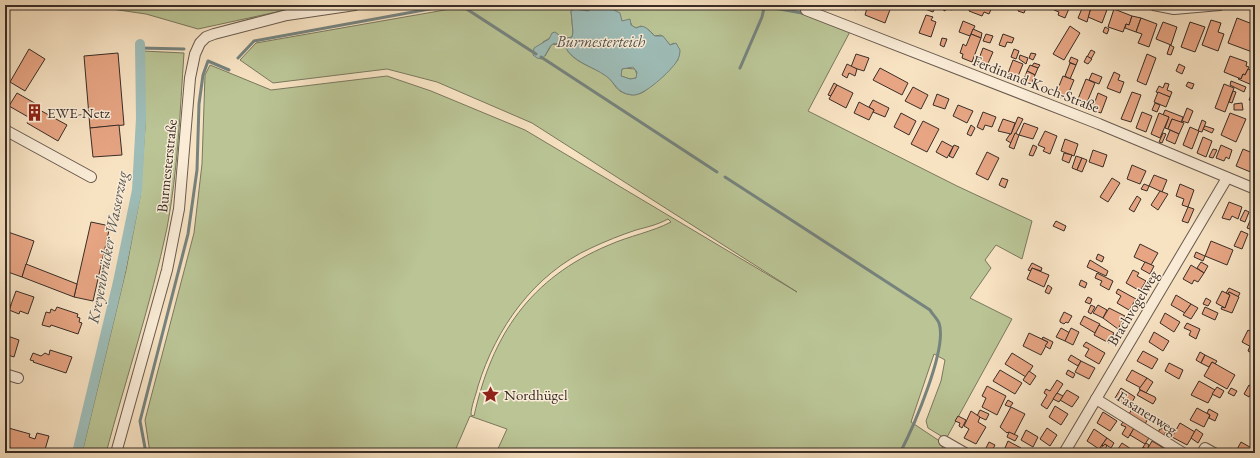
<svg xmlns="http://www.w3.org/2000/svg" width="1260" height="458" font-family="'EB Garamond',serif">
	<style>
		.green { fill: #bac495; stroke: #7a785e; fill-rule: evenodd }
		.water { fill: #9ebdb8; stroke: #76837e; fill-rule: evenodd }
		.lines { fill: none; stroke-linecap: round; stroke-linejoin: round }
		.stream { stroke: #76837e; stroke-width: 3 }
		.canal { stroke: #9ebdb8; stroke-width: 10 }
		.building { fill: #e7a583; stroke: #392d27 }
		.minor-casing { stroke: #685a4e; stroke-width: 12 }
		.minor { stroke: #faecd7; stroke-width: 10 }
		.labels { text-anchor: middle; stroke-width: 3; stroke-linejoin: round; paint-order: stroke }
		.street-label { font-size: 15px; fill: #392d27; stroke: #faecd7 }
		.poi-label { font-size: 15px; fill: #392d27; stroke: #faecd7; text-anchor: start }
		.water-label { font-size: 16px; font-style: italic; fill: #52514b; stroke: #faecd7 }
	</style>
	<rect width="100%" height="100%" fill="#f7e2c2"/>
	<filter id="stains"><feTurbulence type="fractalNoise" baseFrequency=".005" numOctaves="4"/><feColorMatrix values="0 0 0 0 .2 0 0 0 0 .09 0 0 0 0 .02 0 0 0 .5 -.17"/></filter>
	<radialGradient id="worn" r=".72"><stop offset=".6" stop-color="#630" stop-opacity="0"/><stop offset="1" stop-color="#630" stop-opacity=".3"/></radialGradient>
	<g class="green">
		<polygon points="84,5 309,5 198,29 146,14"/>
		<path d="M499,5H808L806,9L852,28L808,111L957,186L1032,221L1022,259L996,245L985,260L991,268L970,298L1012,319L946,439L928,428L926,421L941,381L945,360L934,354L911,422L944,444L940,453H496L507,429L470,416L454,453H150L145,420L194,233L202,164L205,75L210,65L271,90L387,76L431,91L525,130L797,292L532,123L437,82L387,69L273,83L240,60L256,43L456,8ZM574,9L588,11L612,9L620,16L622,21L631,23V25L636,28L641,26L649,30L655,36L661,35L670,45L674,43L678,60L645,91C639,95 631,96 624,93C615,90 614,82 607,76C593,66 572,63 565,46L552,44L545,56L543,42L557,34L564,39L572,37L573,32L571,11ZM668,219L671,222C652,232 629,236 609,245C530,278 492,335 474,416L471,415C471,406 476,395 478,386C496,328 534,274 591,248C606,241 621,235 636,230C647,227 657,225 668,219Z"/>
		<path d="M143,51L184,53C180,111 178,170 167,228C151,304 126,378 106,453H82L126,270L140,197L145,127Z"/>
		<polygon points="624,68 635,69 637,75 636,78 630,79 621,76 620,71"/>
	</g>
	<path class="water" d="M595,7L606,9L608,7L620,13L622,21L630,19L631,25L636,28C646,23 648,31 655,36H663L670,45L676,43L680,50C680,54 679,58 677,61C671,71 643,97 632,95C616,93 616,83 606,76C592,66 572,62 565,46C548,38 551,50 542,59L537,58L533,55L534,48L549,39L552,33L555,32L564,39L572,37L573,32L571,11L574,9L588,11ZM633,67L637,72L636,78L630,79L621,76L622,69Z"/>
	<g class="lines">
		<g class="stream">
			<polyline points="462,6 536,54"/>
			<polyline points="774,8 802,13"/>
			<polyline points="140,48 184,49"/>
			<polyline points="541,57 717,172"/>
			<polyline points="238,58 254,41 435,8 478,5"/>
			<polyline points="740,68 762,17 764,8 757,5"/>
			<path d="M725,177L930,310C932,314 937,318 939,323C948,348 913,428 900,453"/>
			<polyline points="146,453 140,421 188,234 197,170 199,104 203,75 208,61 229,70"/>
		</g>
		<polyline class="canal" points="77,453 118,282 137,190 141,118 140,44"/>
	</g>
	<g class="building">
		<polygon points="844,5 858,5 856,10"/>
		<polygon points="868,5 885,5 891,7 885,23 865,15"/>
		<polygon points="927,5 935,8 933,12 925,9"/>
		<polygon points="941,5 957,5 952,10"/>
		<polygon points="941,5 947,8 945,11 940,8"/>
		<polygon points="971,5 993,5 989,14 984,12 982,16 969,11"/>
		<polygon points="1020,5 1026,8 1024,13 1018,11"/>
		<polygon points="1046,5 1057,5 1056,8"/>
		<polygon points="1057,5 1070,6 1065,18 1058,15 1059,12 1054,10"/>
		<polygon points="1092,5 1108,7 1102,23 1088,17"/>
		<polygon points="1083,6 1091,7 1087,22 1078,18"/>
		<polygon points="1114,9 1132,16 1129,25 1126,24 1123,32 1108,27"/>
		<polygon points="926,15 933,17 931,20 936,22 931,37 919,33"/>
		<polygon points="1132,16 1141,18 1136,32 1125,28 1126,24 1129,25"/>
		<polygon points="1141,18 1157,24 1149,47 1138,43 1142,34 1136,32"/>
		<polygon points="1237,18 1255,25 1255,53 1228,43"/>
		<polygon points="1211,20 1221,23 1218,32 1224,34 1218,51 1202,45"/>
		<polygon points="963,21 975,26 970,36 959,32"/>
		<polygon points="1163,22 1177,27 1171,45 1156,39"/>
		<polygon points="1190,22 1205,27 1195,52 1181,47"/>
		<polygon points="1070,26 1080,33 1064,60 1053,54"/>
		<polygon points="1105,27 1109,29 1107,34 1103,32"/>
		<polygon points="973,29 982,33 981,38 971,34"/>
		<polygon points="971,34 981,38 972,62 962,58 963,54 960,53 963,44 966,46"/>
		<polygon points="986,34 993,36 990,43 983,41"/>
		<polygon points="1003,34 1014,38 1012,43 1007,42 1005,47 999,45"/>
		<polygon points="942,38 947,39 944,47 940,45"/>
		<polygon points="1170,45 1174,47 1171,55 1167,54"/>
		<polygon points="983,48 993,52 986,68 977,64"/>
		<polygon points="29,49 45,59 25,91 10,82"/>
		<polygon points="1014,49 1019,51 1016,59 1011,57"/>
		<polygon points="1091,50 1095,52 1091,59 1087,57"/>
		<polygon points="118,53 124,125 90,128 84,56"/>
		<polygon points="1031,53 1036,54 1033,60 1029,58"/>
		<polygon points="856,54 869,58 864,71 851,67"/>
		<polygon points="1147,54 1156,58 1146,85 1137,81"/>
		<polygon points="1020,55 1028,58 1026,64 1019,59"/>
		<polygon points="1087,56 1092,59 1088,64 1084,62"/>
		<polygon points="1230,56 1247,62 1246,66 1249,67 1245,75 1243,74 1241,79 1224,72"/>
		<polygon points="1071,57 1078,60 1076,65 1069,62"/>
		<polygon points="1013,60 1023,64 1017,79 1007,76"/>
		<polygon points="1034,63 1040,65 1038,68 1032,66"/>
		<polygon points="1070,63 1076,65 1070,79 1065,76"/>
		<polygon points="847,64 857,69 855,76 849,73 847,78 842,75"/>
		<polygon points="1179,64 1185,67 1182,74 1176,71"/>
		<polygon points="1030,65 1038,68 1035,75 1027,71"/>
		<polygon points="880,68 908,83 902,95 873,80"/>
		<polygon points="1248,69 1255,72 1252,85 1238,79 1239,78 1241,79 1243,74 1245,75"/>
		<polygon points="1027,71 1035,75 1031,85 1023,82"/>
		<polygon points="1114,72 1120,75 1118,80 1124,82 1120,93 1107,88"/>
		<polygon points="1092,73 1102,77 1099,84 1089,80"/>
		<polygon points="1063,76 1074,80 1067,97 1062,95 1061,98 1055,96"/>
		<polygon points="1086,79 1095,83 1085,107 1076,104"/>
		<polygon points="1231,81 1246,87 1244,92 1230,85"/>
		<polygon points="1188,82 1194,84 1192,89 1186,86"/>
		<polygon points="834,83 837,85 831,96 828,95"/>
		<polygon points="1165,83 1169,84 1167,90 1172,92 1170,97 1156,92 1159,86 1163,88"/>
		<polygon points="1224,84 1234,88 1225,112 1215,108"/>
		<polygon points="837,85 853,93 846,108 829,99"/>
		<polygon points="913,87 928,95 921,109 905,101"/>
		<polygon points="1253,90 1255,91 1255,102 1249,100"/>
		<polygon points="1233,91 1236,92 1232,103 1229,102"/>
		<polygon points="1132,92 1141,95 1131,122 1121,119"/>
		<polygon points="1158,92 1170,97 1166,107 1154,102"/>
		<polygon points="17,93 38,105 36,108 67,125 58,141 27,123 30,118 9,106"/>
		<polygon points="1098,93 1107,97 1101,113 1092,110"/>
		<polygon points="937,94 949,99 945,109 933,105"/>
		<polygon points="873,100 889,108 885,117 873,112 874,110 869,107"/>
		<polygon points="859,102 874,110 869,120 854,113"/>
		<polygon points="1155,103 1160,105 1157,112 1152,110"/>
		<polygon points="1242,103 1243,110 1234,110 1234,104"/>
		<polygon points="958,105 973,111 967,123 953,116"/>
		<polygon points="1187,108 1193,111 1188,123 1182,121"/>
		<polygon points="1165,110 1183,117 1181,123 1172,119 1168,129 1165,128 1169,117 1163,115"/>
		<polygon points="983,112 996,117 992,127 985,125 983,130 977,127"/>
		<polygon points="1142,112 1152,116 1146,132 1136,128"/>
		<polygon points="901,113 916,121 909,135 894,127"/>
		<polygon points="1159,113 1169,117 1160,138 1151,134"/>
		<polygon points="1230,113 1246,119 1236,142 1221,135"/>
		<polygon points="1018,117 1023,119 1011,143 1006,140 1010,134 1011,134"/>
		<polygon points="1003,119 1015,123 1011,134 998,131"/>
		<polygon points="1172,119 1184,123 1179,134 1168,129"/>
		<polygon points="1202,120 1206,122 1202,132 1198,131"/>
		<polygon points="923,121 939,129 927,152 911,144"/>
		<polygon points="1024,123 1038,128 1033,139 1019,135"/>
		<polygon points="119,125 122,155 93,157 90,128"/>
		<polygon points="971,125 975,128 971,136 967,134"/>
		<polygon points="1205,126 1214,129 1212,133 1203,129"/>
		<polygon points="1190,127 1199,131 1192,149 1183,145"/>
		<polygon points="1170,130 1179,134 1175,144 1166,140"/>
		<polygon points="1045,131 1057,136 1050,154 1043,151 1045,148 1038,145"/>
		<polygon points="1015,133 1019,135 1014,149 1009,147"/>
		<polygon points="1163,133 1166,134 1162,143 1159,142"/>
		<polygon points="1203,137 1212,141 1206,157 1197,153"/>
		<polygon points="1065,139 1078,144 1074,156 1061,151"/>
		<polygon points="5,140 9,142 5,157"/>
		<polygon points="942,141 953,147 947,158 936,152"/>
		<polygon points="954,145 959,147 953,158 949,156"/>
		<polygon points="1033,145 1037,147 1033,156 1029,155"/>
		<polygon points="1221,145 1232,150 1229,159 1226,157 1224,161 1216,158"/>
		<polygon points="1213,149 1217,150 1213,158 1209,157"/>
		<polygon points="1243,149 1255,154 1255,168 1253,173 1236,166"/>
		<polygon points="1093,150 1107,155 1103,167 1089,162"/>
		<polygon points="987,152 999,158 988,180 976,174"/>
		<polygon points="1064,153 1072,155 1069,163 1062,160"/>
		<polygon points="1076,156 1082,158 1077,170 1072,168"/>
		<polygon points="1082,158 1087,160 1082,172 1077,170"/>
		<polygon points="1132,165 1146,171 1140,184 1127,179"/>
		<polygon points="1154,175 1167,180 1162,192 1149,186"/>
		<polygon points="1002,178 1008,180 1005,188 999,185"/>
		<polygon points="1112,178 1120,183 1108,202 1100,197"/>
		<polygon points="1144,184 1149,186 1147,191 1141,189"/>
		<polygon points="1180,184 1194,190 1188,207 1182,205 1184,199 1176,196"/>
		<polygon points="1160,191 1168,194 1158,210 1151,205"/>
		<polygon points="1137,196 1141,199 1134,212 1129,209"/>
		<polygon points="1229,202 1242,207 1238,219 1232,216 1230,220 1222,218"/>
		<polygon points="1188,207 1194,209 1188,223 1182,221"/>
		<polygon points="1245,210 1249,212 1245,222 1240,220"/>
		<polygon points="1254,211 1255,212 1255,231 1247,228"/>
		<polygon points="1056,221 1066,226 1064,231 1053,226"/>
		<polygon points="91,222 110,226 93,301 74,297"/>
		<polygon points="5,231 34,241 22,277 5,271"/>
		<polygon points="1241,231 1248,234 1242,249 1234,246"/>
		<polygon points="1211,241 1233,250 1227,265 1205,256"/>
		<polygon points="1140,244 1158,253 1151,265 1134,257"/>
		<polygon points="1196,252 1205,256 1203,261 1194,257"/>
		<polygon points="1098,254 1104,257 1102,262 1096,259"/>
		<polygon points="1090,260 1108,271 1106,276 1087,267"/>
		<polygon points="1145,262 1154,266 1150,274 1141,269"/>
		<polygon points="1201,262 1208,266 1204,273 1197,268"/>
		<polygon points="1032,263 1042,268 1041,271 1032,268 1031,271 1028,270"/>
		<polygon points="26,264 77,284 74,297 22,277"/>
		<polygon points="1191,265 1204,273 1198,282 1194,280 1192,284 1183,279"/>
		<polygon points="1032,268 1049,275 1044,287 1027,279"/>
		<polygon points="1133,270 1139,273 1137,276 1146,281 1140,291 1126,283"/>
		<polygon points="1097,273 1113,281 1109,290 1100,285 1102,281 1095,278"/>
		<polygon points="1081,280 1087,283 1085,288 1079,285"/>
		<polygon points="1048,285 1052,288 1049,294 1045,292"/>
		<polygon points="1229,288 1240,293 1238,297 1229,292 1228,294 1226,293"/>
		<polygon points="1118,289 1136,299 1129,310 1117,303 1121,296 1116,293"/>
		<polygon points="16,291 34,297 28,314 20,311 19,314 9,310"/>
		<polygon points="1222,291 1230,295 1225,308 1216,303"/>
		<polygon points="1229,292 1239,297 1232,313 1221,309 1222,307 1225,308 1230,295 1228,294"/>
		<polygon points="1176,295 1191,304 1185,313 1171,305"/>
		<polygon points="1088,297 1092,299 1090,304 1085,302"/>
		<polygon points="1206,298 1211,301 1208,306 1203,304"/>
		<polygon points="5,303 11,305 5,324"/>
		<polygon points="1191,304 1198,308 1191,319 1183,315"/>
		<polygon points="1091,305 1095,307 1091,314 1088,312"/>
		<polygon points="1098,305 1107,310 1103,318 1093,313"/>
		<polygon points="57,307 78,314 77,317 80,318 79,322 82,323 78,334 51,325 50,327 42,325 46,312 50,313 51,309 55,311"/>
		<polygon points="1205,307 1218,313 1215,320 1202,314"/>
		<polygon points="1109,308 1125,316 1118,329 1103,318"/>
		<polygon points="1064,312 1072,316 1068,323 1066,322 1064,324 1060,322 1060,320"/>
		<polygon points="1165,313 1180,322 1174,332 1160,323"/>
		<polygon points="1084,316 1100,324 1095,333 1080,324"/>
		<polygon points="1187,323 1200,329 1196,339 1189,335 1191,331 1184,328"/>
		<polygon points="1099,325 1114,333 1109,343 1094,335"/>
		<polygon points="1061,328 1070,333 1065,341 1056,337"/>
		<polygon points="1071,328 1079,332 1073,345 1065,341"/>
		<polygon points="1248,330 1255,334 1255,349 1242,342"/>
		<polygon points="1154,332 1169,341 1163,351 1149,342"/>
		<polygon points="1029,333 1048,342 1041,355 1023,346"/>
		<polygon points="5,335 19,340 14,357 5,354"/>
		<polygon points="1043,337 1053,342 1050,349 1045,346 1048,342 1042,339"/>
		<polygon points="1086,342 1105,353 1099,364 1085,356 1089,349 1083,346"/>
		<polygon points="1250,346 1255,349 1255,355 1248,351"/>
		<polygon points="50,350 72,357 66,373 33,362 34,361 30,360 33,353 41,356 45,353 49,355"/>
		<polygon points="1143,351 1158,359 1152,369 1137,361"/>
		<polygon points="1200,352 1205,355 1201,363 1196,360"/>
		<polygon points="1012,353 1033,366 1026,377 1005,364"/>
		<polygon points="1071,355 1081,361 1078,366 1068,360"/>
		<polygon points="1205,355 1217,361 1215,364 1212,362 1209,367 1201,363"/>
		<polygon points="1081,361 1095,368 1089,379 1075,372"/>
		<polygon points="1212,362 1235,375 1227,389 1204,376"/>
		<polygon points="1169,363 1183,370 1179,379 1165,371"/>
		<polygon points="1000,370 1022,383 1015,394 993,381"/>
		<polygon points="1068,370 1075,374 1073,378 1066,374"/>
		<polygon points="1132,370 1147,378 1141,388 1126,380"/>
		<polygon points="1029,371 1036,376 1030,385 1023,380"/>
		<polygon points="1147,378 1153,382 1146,393 1139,389"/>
		<polygon points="1057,380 1063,384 1047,409 1041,405 1047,395 1044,393 1046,389 1050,391"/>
		<polygon points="1199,381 1215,390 1208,403 1191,395"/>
		<polygon points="1249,385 1254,388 1249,397 1244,394"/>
		<polygon points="987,386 1006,396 997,415 982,407 986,398 982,396"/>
		<polygon points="1217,387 1224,391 1220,398 1212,394"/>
		<polygon points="1121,388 1135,397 1129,407 1115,398"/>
		<polygon points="1231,388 1237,391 1234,396 1228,393"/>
		<polygon points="1067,390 1079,397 1072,407 1060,400"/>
		<polygon points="1140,390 1155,397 1156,399 1153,404 1137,395"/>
		<polygon points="1057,393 1063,396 1059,402 1053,399"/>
		<polygon points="1008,400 1013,403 1010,407 1005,405"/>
		<polygon points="1135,404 1150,415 1145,424 1129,414"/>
		<polygon points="1055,406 1068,414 1061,425 1049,417"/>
		<polygon points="1011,407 1025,414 1014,435 1008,432 1007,433 1000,427"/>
		<polygon points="1197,408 1210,415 1204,427 1190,420"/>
		<polygon points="1209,409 1218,414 1215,421 1209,418 1210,415 1207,413"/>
		<polygon points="980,410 989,414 986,420 977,416"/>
		<polygon points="971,411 980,417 978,422 986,427 976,444 964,438 969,429 964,426"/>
		<polygon points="1103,412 1117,421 1110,431 1097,423"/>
		<polygon points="958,416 966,420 962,428 959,426 960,423 955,421"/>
		<polygon points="1124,420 1135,427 1128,438 1122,434 1126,427 1121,425"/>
		<polygon points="1180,423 1195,432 1187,445 1172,437"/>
		<polygon points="5,427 30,434 29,437 35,439 37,433 49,436 44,453 21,453 10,449 10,447 5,446"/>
		<polygon points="1047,428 1057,435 1050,446 1040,439"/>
		<polygon points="1134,428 1149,438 1145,444 1130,435"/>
		<circle cx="1162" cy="432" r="3.5"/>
		<polygon points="1094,429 1107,438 1099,449 1087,441"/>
		<polygon points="1196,429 1203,434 1198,443 1191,438"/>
		<polygon points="1026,430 1038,437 1033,447 1021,440"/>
		<polygon points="1009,432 1018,436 1015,441 1007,437"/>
		<polygon points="1107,438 1114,443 1111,448 1105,444 1103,446 1102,445"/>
		<polygon points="1008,441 1021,448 1018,453 1005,448"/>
		<polygon points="1152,441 1170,452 1169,453 1145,453"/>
		<polygon points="989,442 995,445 991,453 987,453 984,452"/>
		<polygon points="1241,442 1255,450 1255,453 1235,453"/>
		<polygon points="1122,443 1131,449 1128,453 1116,452"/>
		<polygon points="1146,443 1149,445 1147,450 1143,447"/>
		<polygon points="1105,444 1107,446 1102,453 1097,451"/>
		<polygon points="1143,447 1147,450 1145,453 1139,453"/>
		<polygon points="1230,448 1236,452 1235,453 1228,452"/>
	</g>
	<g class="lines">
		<defs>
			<g id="minor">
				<polyline points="1154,5 1174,9 1220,5"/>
				<polyline points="806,10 1099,124 1255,189"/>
				<polyline points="5,130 91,177"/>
				<polyline points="5,374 18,378"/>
				<polyline points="1096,399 1183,453"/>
				<polyline points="944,441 965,453"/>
				<polyline points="116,453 167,270 179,209 190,78 195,54 200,43 206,37 214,34 287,15 355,5"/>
				<polyline points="1064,453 1227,178"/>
				<polyline points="1202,453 1205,448 1214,453"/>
			</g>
		</defs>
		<use href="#minor" class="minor-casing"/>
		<use href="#minor" class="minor"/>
	</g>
	<defs>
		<symbol id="building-bare" viewBox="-9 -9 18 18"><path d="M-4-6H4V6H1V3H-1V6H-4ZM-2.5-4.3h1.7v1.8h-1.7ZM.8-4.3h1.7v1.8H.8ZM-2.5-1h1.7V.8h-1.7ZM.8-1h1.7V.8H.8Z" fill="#8f2418" stroke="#faecd7" stroke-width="2.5" paint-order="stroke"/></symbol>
		<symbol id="sight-bare" viewBox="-9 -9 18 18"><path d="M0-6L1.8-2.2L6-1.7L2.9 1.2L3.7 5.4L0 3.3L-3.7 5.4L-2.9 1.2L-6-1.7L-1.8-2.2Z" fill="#8f2418" stroke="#faecd7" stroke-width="2.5" paint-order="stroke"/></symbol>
	</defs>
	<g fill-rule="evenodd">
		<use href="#building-bare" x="22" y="100" width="25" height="25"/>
		<use href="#sight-bare" x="478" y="382" width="25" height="25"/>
	</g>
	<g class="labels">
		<g class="street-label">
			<text transform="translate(1036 84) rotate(21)" y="5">Ferdinand-Koch-Straße</text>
			<text transform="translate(167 166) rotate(-84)" y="5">Burmesterstraße</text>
			<text transform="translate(1133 308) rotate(-59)" y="5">Brachvogelweg</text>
			<text transform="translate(1147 413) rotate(32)" y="5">Fasanenweg</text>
		</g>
		<g class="poi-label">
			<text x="47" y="118">EWE-Netz</text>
			<text x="504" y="400">Nordhügel</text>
		</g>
		<g class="water-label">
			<text x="601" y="47">Burmesterteich</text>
			<text transform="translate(107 247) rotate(-79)" y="6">Kreyenbrücker Wasserzug</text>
		</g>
	</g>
	<rect width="1260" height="458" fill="none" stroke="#f7e2c2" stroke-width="20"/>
	<rect x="6" y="6" width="1248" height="446" fill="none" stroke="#392d27" stroke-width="2"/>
	<rect x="10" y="10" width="1240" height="438" fill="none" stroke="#392d27"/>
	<rect width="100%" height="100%" filter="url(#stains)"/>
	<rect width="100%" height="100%" fill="url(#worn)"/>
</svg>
